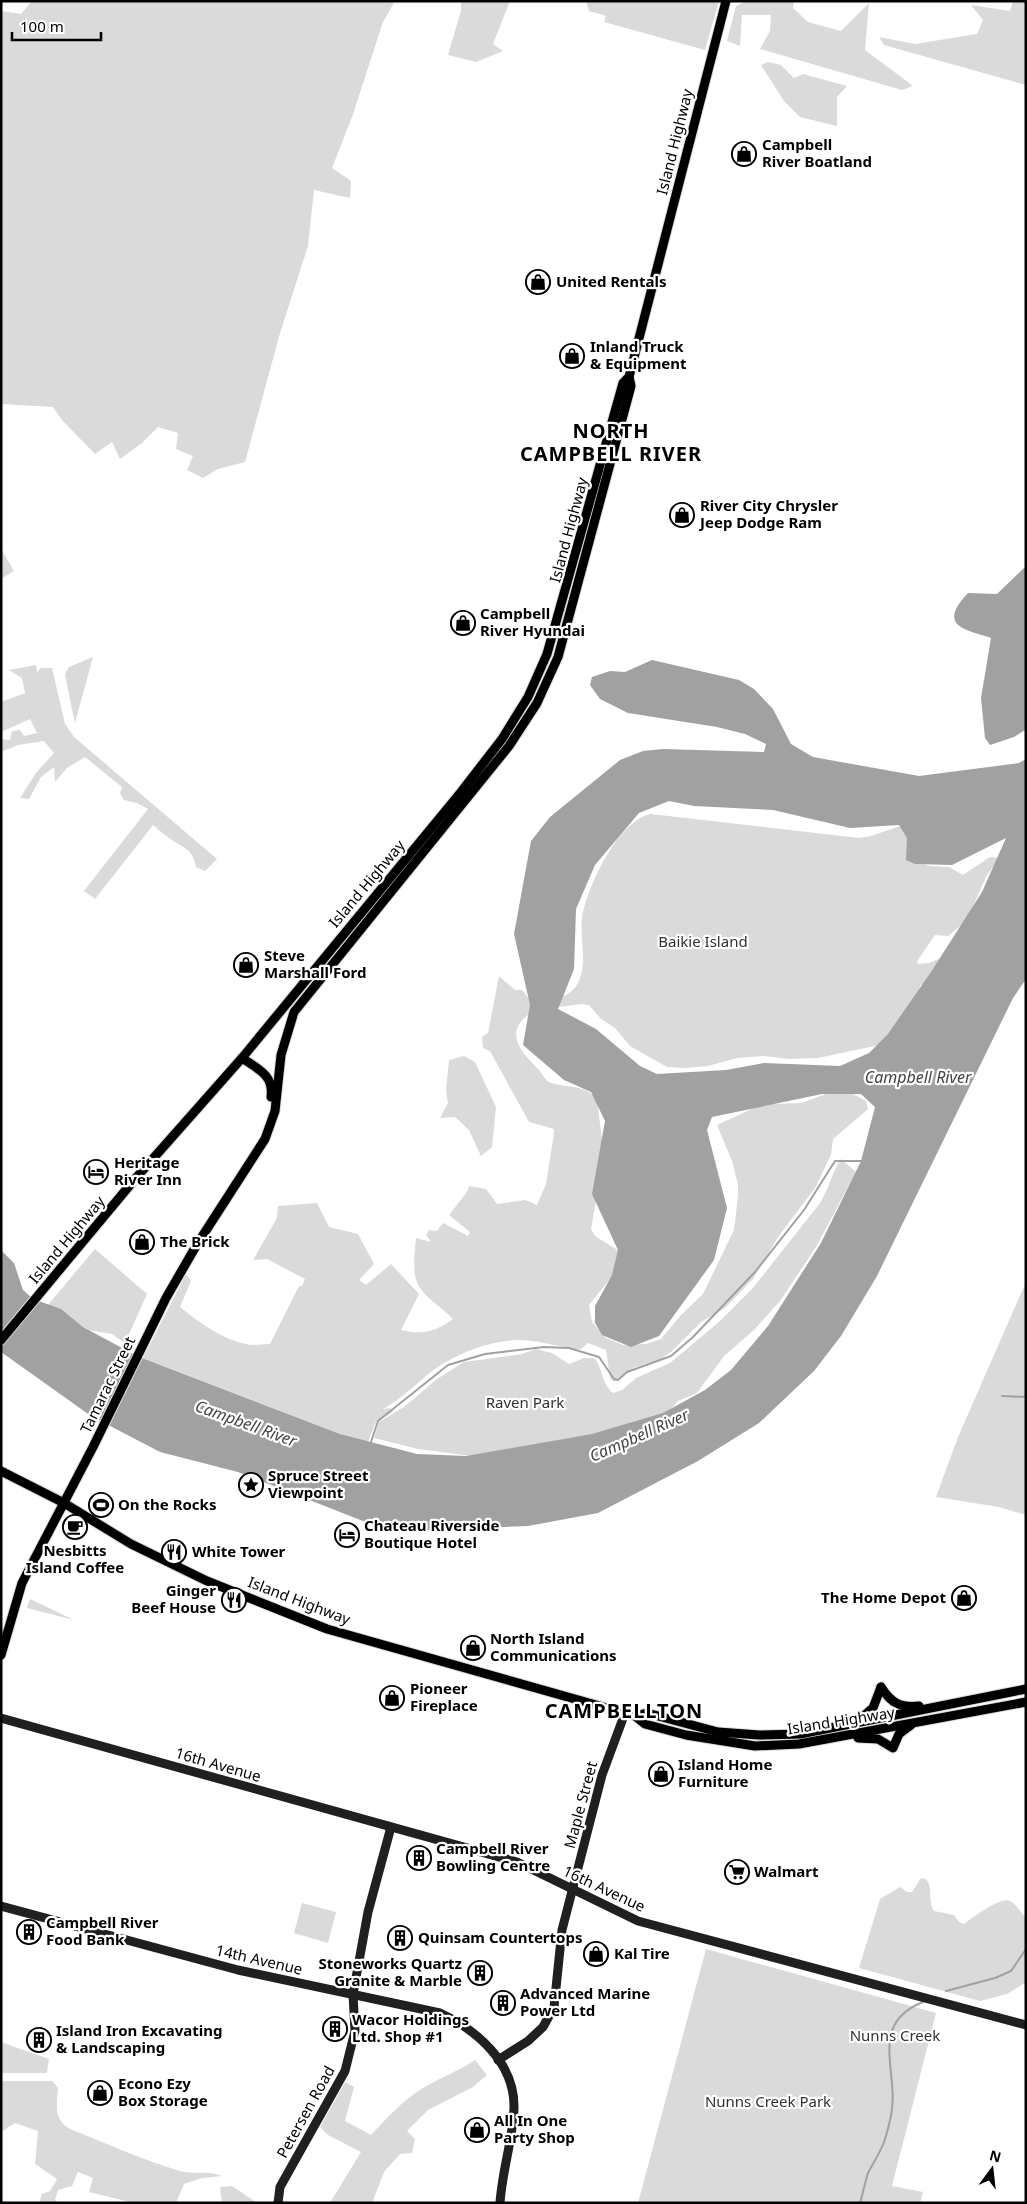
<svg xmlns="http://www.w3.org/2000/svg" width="1027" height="2204" font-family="'Noto Sans',sans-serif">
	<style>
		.green { fill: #dadada }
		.water { fill: #a1a1a1; fill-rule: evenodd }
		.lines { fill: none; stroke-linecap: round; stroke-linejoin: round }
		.stream { stroke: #a1a1a1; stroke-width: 2 }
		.primary-casing { stroke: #dbdbdb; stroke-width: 11 }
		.secondary { stroke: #202020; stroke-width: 9 }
		.primary { stroke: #000; stroke-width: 9 }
		.labels { text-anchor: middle; stroke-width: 4.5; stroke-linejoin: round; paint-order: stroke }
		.street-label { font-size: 15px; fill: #000; stroke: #fff }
		.poi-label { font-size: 15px; font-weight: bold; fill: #000; stroke: #fff; text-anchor: start }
		.park-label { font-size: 15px; fill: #313131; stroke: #fff }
		.water-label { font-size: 16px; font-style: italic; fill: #424242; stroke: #fff }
		.district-label { font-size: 20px; font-weight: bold; letter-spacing: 1px; fill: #000; stroke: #fff }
	</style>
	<rect width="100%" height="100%" fill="#fff"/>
	<g class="green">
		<polygon points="32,1 395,1 383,22 352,117 332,168 351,181 350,198 314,190 308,246 280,333 245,462 218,469 203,478 187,470 193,456 176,449 178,433 158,427 142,443 120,459 112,442 95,454 62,420 53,407 1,404 1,11 21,14"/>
		<polygon points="461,1 510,1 493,44 503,51 476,62 448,55 461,11"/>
		<polygon points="586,1 719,1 705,50 604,22 606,16 589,11"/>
		<polygon points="747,1 794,1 793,8 808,22 841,31 869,3 865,50 913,86 902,90 760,49 770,31 771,15 742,15 740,46 727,41 736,6"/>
		<polygon points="1013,1 1026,1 1026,85 884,45 879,37 915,44 977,34 983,20 971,5 1010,11"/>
		<polygon points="768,62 781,65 794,78 803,74 847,86 837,97 837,126 800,117 784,101 761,65"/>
		<polygon points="1,549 14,571 1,579"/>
		<polygon points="93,657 75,723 75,724 65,674 69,667"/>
		<path d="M36,665L37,672L41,668H52L65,724L74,737L217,859L205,871L196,867C194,850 182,847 169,838C163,834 158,829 153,825L95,899L84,891L148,809L137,803L124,800L120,793L122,787L85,757L67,768L55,782L54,767L41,777L29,799L20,798L36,773L54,753L44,741L18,745L1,752V739L10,740L12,731L20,730L24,736L37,733L30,719L1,732V702L25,693L22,678L9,670Z"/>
		<path d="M651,814L859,838L871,836L903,825L918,862L929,866L949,867L963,875L990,857L999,858L986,877L967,920L948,936L935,935L918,960L917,964L929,963L941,958L932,980L920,986L917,999L879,1045L818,1058L789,1059L765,1056L737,1058L708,1066L685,1068L667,1067L630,1046L615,1028L601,1019L589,1005L582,1004L558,1007V998C570,994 577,989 581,975C586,957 580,937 582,918C587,887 618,820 651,814Z"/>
		<path d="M499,976L515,990H522L530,1000L532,1012C503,1031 519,1050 538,1069C542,1073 545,1081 551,1083C566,1088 587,1084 597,1100L604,1155L591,1229L595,1236L619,1251L614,1274L589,1305L592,1322L606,1338L623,1345L646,1344L661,1339L681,1315L703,1294L734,1230L738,1196V1184L732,1161L717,1125L754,1108L772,1104L801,1103L826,1094H853L866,1101L868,1109L833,1139L831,1155L815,1188L778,1237L753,1279L725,1308L701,1322L671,1352L660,1359L633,1368L614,1382L610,1378L606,1350L588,1343L581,1349H575C556,1346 537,1340 518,1340C486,1341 450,1356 426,1376C412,1388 399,1400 383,1409L390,1408L393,1412L376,1422L368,1442L340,1434L143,1358L186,1274L191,1281L180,1307C199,1322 221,1339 246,1344C253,1346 262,1344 270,1344L299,1286H302L305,1279L267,1259L253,1260L277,1218L278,1206L317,1203L329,1227L358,1234L374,1264L359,1280L366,1285L391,1264L419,1294L401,1330C424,1335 434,1332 453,1319C442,1307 423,1297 417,1282C412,1270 415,1251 416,1238L431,1242L426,1235L429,1230L437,1231L443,1223L468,1236L470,1232L449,1215L467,1192L469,1186L486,1189L497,1204L525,1200L537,1205L546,1184L554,1133V1129L529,1122L490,1051L483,1048L482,1037L488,1033Z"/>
		<polygon points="464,1056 475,1062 496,1107 492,1147 481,1156 469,1130 455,1117 440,1118 448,1103 446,1091 449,1060"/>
		<path d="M841,1159L856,1172L816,1247L780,1301L754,1330L724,1356L697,1393L678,1401L666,1414L616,1430L472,1456L418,1449L374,1438L379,1422L404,1407L437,1379L464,1362L522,1354L536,1349L552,1353L569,1364L584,1358H593C602,1363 601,1384 613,1393L622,1390L636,1378L670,1363L719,1322L753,1288L820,1203C829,1188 832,1173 841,1159Z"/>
		<polygon points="95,1249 147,1294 125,1343 112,1334 89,1330 47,1306"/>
		<polygon points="1026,1282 1026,1515 999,1507 936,1497 958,1437"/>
		<polygon points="30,1599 74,1620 27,1608"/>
		<path d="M921,1878L926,1879C934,1889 927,1900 934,1911L954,1915L959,1922L964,1924C972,1918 1001,1896 1010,1901C1016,1904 1021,1913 1026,1918V1982L1007,1994L980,2001L859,1968L880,1899L900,1887L907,1892H912Z"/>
		<polygon points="302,1903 336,1912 328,1943 294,1933"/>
		<polygon points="706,1949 936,2013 892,2186 923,2192 920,2203 638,2203"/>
		<polygon points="1,2042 49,2059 47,2073 1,2073"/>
		<path d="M475,2060L487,2075L473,2087L428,2110L407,2131L415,2139L412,2153L400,2154L384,2172L372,2203H330L361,2152L328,2135L320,2127L345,2082L354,2087L345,2121L371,2135C387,2118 401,2102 420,2090C438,2078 458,2072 475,2060Z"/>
		<path d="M1,2081H52L58,2088C57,2105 53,2119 70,2129C106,2143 142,2160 180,2171C194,2175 208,2170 222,2176L202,2178L184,2184L176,2203H134L89,2192L93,2178L78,2172L72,2186L58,2190L55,2200L59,2203H39L42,2194L50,2191L57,2179L35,2164L38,2131L15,2123L1,2132Z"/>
		<polygon points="232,2186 257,2203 222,2203 220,2187"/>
	</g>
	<g class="water">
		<path d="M1026,566L1025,730L1014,737L990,745L985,738L981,698L991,638C964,629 937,626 968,593L997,594Z"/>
		<path d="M652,660L739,680L754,689L773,709L791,744L813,757L919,776L1019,763L1026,759V979L1013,998L877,1276L841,1336L814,1371L759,1423L698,1461L598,1513L528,1526L402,1531L368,1523L238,1472L160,1452L91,1416L1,1352V1250L14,1263L23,1290L33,1299L61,1309L83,1327L137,1356L340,1434L417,1454L466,1456L592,1434L663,1413L705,1390L731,1370L768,1326L821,1243L861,1161L875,1107L861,1094H822L712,1117L707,1130L727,1208L714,1260L659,1336L631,1347L602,1335L595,1323V1306L612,1275L618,1250L592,1194L605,1121L591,1092L564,1080L523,1045L530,1005L514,934L531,841L550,817L620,760L643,751L663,749L764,752L766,744L745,734L717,727L628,713L600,699L590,685L592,677L610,671L625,672ZM669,801L694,806L773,810L850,828L899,825L907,838L906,860L915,864L952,865L1006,838L982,892L931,972L888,1034L869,1053L840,1066L764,1063L726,1070L657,1074L640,1066L596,1029L558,1009L574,969L576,909L595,865L639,813Z"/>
	</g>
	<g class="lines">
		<g class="stream">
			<polyline points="1002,1396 1026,1397"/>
			<polyline points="371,1442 378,1421 448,1365 485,1354 544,1347 569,1348 599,1357 614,1379 618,1380 627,1372 671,1356 693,1337 755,1272 804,1210 835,1161 861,1161"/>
			<polyline points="946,1991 995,1978 1011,1971 1026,1949"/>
			<path d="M860,2203C863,2193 865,2182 868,2173C873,2163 880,2153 884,2142C887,2134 889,2125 891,2116C900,2072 867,2024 923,2002"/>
		</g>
		<defs>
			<g id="primary">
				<path d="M242,1058C258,1069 274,1075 271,1097"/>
				<polyline points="1,1340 135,1179 242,1058 461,792 502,739 528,697 547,654 623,383 629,377 726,1"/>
				<polyline points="1,1471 64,1503 131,1544 207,1581 327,1629 635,1716 645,1724 686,1735 755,1746 799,1744 1026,1702"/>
				<polyline points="1,1655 22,1583 93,1447 166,1298 196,1246 265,1139 275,1111 281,1055 294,1012 509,746 537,703 558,657 631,386 629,377"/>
				<path d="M881,1687C891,1703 900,1708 919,1706"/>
				<polyline points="635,1716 647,1713 718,1732 759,1735 800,1734 1026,1689"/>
				<polyline points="858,1721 873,1708 881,1687"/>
				<polyline points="858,1738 878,1739 893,1748 899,1734 911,1725"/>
			</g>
		</defs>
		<use href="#primary" class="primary-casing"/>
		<g class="secondary">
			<polyline points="1,1718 517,1862 638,1921 1026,2025"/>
			<path d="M1,1906L238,1970L440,2013C477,2030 515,2063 514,2108C513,2139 502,2171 500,2203"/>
			<polyline points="498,2060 528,2041 543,2027 554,2007 562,1930 602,1775 625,1713"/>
			<polyline points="278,2203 280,2187 345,2071 355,2031 353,1994 368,1912 391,1827"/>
		</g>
		<use href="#primary" class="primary"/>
	</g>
	<defs>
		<symbol id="shop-ring" viewBox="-11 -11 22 22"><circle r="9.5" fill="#fff" stroke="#000" stroke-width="1.5"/><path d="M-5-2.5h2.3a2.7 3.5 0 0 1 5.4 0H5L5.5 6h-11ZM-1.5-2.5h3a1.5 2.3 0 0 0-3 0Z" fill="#000"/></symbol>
		<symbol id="hotel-ring" viewBox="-11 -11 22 22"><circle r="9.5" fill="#fff" stroke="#000" stroke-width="1.5"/><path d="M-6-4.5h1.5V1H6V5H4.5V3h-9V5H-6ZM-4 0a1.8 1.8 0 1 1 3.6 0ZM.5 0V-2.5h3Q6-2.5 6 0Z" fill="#000"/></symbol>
		<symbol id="sight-ring" viewBox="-11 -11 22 22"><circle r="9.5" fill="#fff" stroke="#000" stroke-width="1.5"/><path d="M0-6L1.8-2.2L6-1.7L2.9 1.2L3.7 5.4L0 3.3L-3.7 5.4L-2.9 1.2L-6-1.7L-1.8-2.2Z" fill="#000"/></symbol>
		<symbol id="stadium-ring" viewBox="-11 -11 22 22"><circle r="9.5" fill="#fff" stroke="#000" stroke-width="1.5"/><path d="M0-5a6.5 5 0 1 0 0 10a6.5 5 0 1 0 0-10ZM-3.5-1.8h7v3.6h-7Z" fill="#000"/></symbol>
		<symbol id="cafe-ring" viewBox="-11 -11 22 22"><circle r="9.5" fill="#fff" stroke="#000" stroke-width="1.5"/><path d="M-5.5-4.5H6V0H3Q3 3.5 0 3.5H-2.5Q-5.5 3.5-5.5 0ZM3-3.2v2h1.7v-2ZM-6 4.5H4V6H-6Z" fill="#000"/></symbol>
		<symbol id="restaurant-ring" viewBox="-11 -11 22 22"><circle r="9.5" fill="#fff" stroke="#000" stroke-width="1.5"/><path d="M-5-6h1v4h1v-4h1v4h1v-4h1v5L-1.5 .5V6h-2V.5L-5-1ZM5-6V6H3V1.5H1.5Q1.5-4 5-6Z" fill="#000"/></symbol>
		<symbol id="building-ring" viewBox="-11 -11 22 22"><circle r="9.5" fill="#fff" stroke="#000" stroke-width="1.5"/><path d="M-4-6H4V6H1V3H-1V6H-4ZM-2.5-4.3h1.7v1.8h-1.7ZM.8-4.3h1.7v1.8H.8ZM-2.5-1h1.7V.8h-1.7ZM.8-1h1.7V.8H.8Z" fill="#000"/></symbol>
		<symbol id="supermarket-ring" viewBox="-11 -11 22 22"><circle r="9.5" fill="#fff" stroke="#000" stroke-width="1.5"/><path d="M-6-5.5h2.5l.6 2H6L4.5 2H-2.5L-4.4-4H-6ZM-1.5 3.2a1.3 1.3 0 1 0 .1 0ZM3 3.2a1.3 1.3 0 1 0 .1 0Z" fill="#000"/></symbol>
	</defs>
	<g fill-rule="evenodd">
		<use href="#shop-ring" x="730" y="140" width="28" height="28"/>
		<use href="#shop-ring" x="524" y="268" width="28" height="28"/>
		<use href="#shop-ring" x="558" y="342" width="28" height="28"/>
		<use href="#shop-ring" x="668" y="501" width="28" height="28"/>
		<use href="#shop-ring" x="449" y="609" width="28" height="28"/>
		<use href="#shop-ring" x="232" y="951" width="28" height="28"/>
		<use href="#hotel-ring" x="82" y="1158" width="28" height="28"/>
		<use href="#shop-ring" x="128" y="1228" width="28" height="28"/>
		<use href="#sight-ring" x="237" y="1471" width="28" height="28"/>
		<use href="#stadium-ring" x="87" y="1491" width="28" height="28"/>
		<use href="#cafe-ring" x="61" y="1513" width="28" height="28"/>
		<use href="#hotel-ring" x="333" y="1521" width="28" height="28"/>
		<use href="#restaurant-ring" x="160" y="1538" width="28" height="28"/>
		<use href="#shop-ring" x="950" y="1584" width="28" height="28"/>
		<use href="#restaurant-ring" x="220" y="1586" width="28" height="28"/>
		<use href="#shop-ring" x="459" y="1634" width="28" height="28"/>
		<use href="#shop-ring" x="378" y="1684" width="28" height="28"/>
		<use href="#shop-ring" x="647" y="1760" width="28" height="28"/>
		<use href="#building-ring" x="405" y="1844" width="28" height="28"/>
		<use href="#supermarket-ring" x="723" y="1858" width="28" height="28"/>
		<use href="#building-ring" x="15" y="1918" width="28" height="28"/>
		<use href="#building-ring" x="386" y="1924" width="28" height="28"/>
		<use href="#shop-ring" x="582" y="1940" width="28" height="28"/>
		<use href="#building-ring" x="466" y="1959" width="28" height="28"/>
		<use href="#building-ring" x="489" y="1989" width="28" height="28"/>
		<use href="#building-ring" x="321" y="2015" width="28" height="28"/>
		<use href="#building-ring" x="25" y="2026" width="28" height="28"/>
		<use href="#shop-ring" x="86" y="2079" width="28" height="28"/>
		<use href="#shop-ring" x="463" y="2116" width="28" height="28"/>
	</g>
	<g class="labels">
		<g class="street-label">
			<text transform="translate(675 142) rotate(-76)" y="5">Island Highway</text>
			<text transform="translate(569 530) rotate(-75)" y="5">Island Highway</text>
			<text transform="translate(367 884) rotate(-50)" y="5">Island Highway</text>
			<text transform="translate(67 1240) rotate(-50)" y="5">Island Highway</text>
			<text transform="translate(108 1385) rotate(-64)" y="5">Tamarac Street</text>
			<text transform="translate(299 1601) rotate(21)" y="5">Island Highway</text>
			<text transform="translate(841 1721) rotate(-9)" y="5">Island Highway</text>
			<text transform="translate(218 1765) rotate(16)" y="5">16th Avenue</text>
			<text transform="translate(581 1805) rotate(-75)" y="5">Maple Street</text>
			<text transform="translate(604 1889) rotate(25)" y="5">16th Avenue</text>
			<text transform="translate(259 1960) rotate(13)" y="5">14th Avenue</text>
			<text transform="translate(306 2112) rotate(-61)" y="5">Petersen Road</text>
		</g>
		<g class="poi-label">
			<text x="762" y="150">Campbell<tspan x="762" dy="17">River Boatland</tspan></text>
			<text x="556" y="287">United Rentals</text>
			<text x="590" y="352">Inland Truck<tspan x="590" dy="17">&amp; Equipment</tspan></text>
			<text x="700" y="511">River City Chrysler<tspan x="700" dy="17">Jeep Dodge Ram</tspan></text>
			<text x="480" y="619">Campbell<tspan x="480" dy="17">River Hyundai</tspan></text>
			<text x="264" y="961">Steve<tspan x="264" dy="17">Marshall Ford</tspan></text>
			<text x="114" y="1168">Heritage<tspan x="114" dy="17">River Inn</tspan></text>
			<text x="160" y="1247">The Brick</text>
			<text x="268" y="1481">Spruce Street<tspan x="268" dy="17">Viewpoint</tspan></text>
			<text x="118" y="1510">On the Rocks</text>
			<text x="364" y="1531">Chateau Riverside<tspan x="364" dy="17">Boutique Hotel</tspan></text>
			<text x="75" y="1556" text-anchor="middle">Nesbitts<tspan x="75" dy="17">Island Coffee</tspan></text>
			<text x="192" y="1557">White Tower</text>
			<text x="216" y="1596" text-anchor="end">Ginger<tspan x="216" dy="17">Beef House</tspan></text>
			<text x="946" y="1603" text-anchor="end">The Home Depot</text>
			<text x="490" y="1644">North Island<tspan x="490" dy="17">Communications</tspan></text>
			<text x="410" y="1694">Pioneer<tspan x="410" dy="17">Fireplace</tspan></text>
			<text x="678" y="1770">Island Home<tspan x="678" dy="17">Furniture</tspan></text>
			<text x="436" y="1854">Campbell River<tspan x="436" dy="17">Bowling Centre</tspan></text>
			<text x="754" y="1877">Walmart</text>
			<text x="46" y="1928">Campbell River<tspan x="46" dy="17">Food Bank</tspan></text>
			<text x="418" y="1943">Quinsam Countertops</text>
			<text x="614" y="1959">Kal Tire</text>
			<text x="462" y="1969" text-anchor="end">Stoneworks Quartz<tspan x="462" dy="17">Granite &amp; Marble</tspan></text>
			<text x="520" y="1999">Advanced Marine<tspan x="520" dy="17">Power Ltd</tspan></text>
			<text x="352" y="2025">Wacor Holdings<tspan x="352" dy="17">Ltd. Shop #1</tspan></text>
			<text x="56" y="2036">Island Iron Excavating<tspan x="56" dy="17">&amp; Landscaping</tspan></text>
			<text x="118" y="2089">Econo Ezy<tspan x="118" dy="17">Box Storage</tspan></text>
			<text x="494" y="2126">All In One<tspan x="494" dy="17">Party Shop</tspan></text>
		</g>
		<g class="park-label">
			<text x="703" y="947">Baikie Island</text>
			<text x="525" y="1408">Raven Park</text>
			<text x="895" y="2041">Nunns Creek</text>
			<text x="768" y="2107">Nunns Creek Park</text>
		</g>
		<g class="water-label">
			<text x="918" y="1083">Campbell River</text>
			<text transform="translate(246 1423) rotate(20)" y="6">Campbell River</text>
			<text transform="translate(639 1435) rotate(-24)" y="6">Campbell River</text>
		</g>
		<g class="district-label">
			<text x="611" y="438">NORTH<tspan x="611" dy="23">CAMPBELL RIVER</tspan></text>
			<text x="624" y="1718">CAMPBELLTON</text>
		</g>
	</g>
	<rect width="1027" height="2204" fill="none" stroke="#000000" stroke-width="5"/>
	<g transform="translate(992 2169) rotate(15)" stroke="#ffffff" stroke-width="4" paint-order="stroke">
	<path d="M0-4L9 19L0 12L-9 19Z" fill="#000000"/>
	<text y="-8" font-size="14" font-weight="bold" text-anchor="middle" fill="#000000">N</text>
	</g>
	<path d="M12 32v8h89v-8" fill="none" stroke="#000000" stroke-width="2.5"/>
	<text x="20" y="32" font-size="15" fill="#000000" stroke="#ffffff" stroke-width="4" paint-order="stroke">100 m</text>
</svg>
